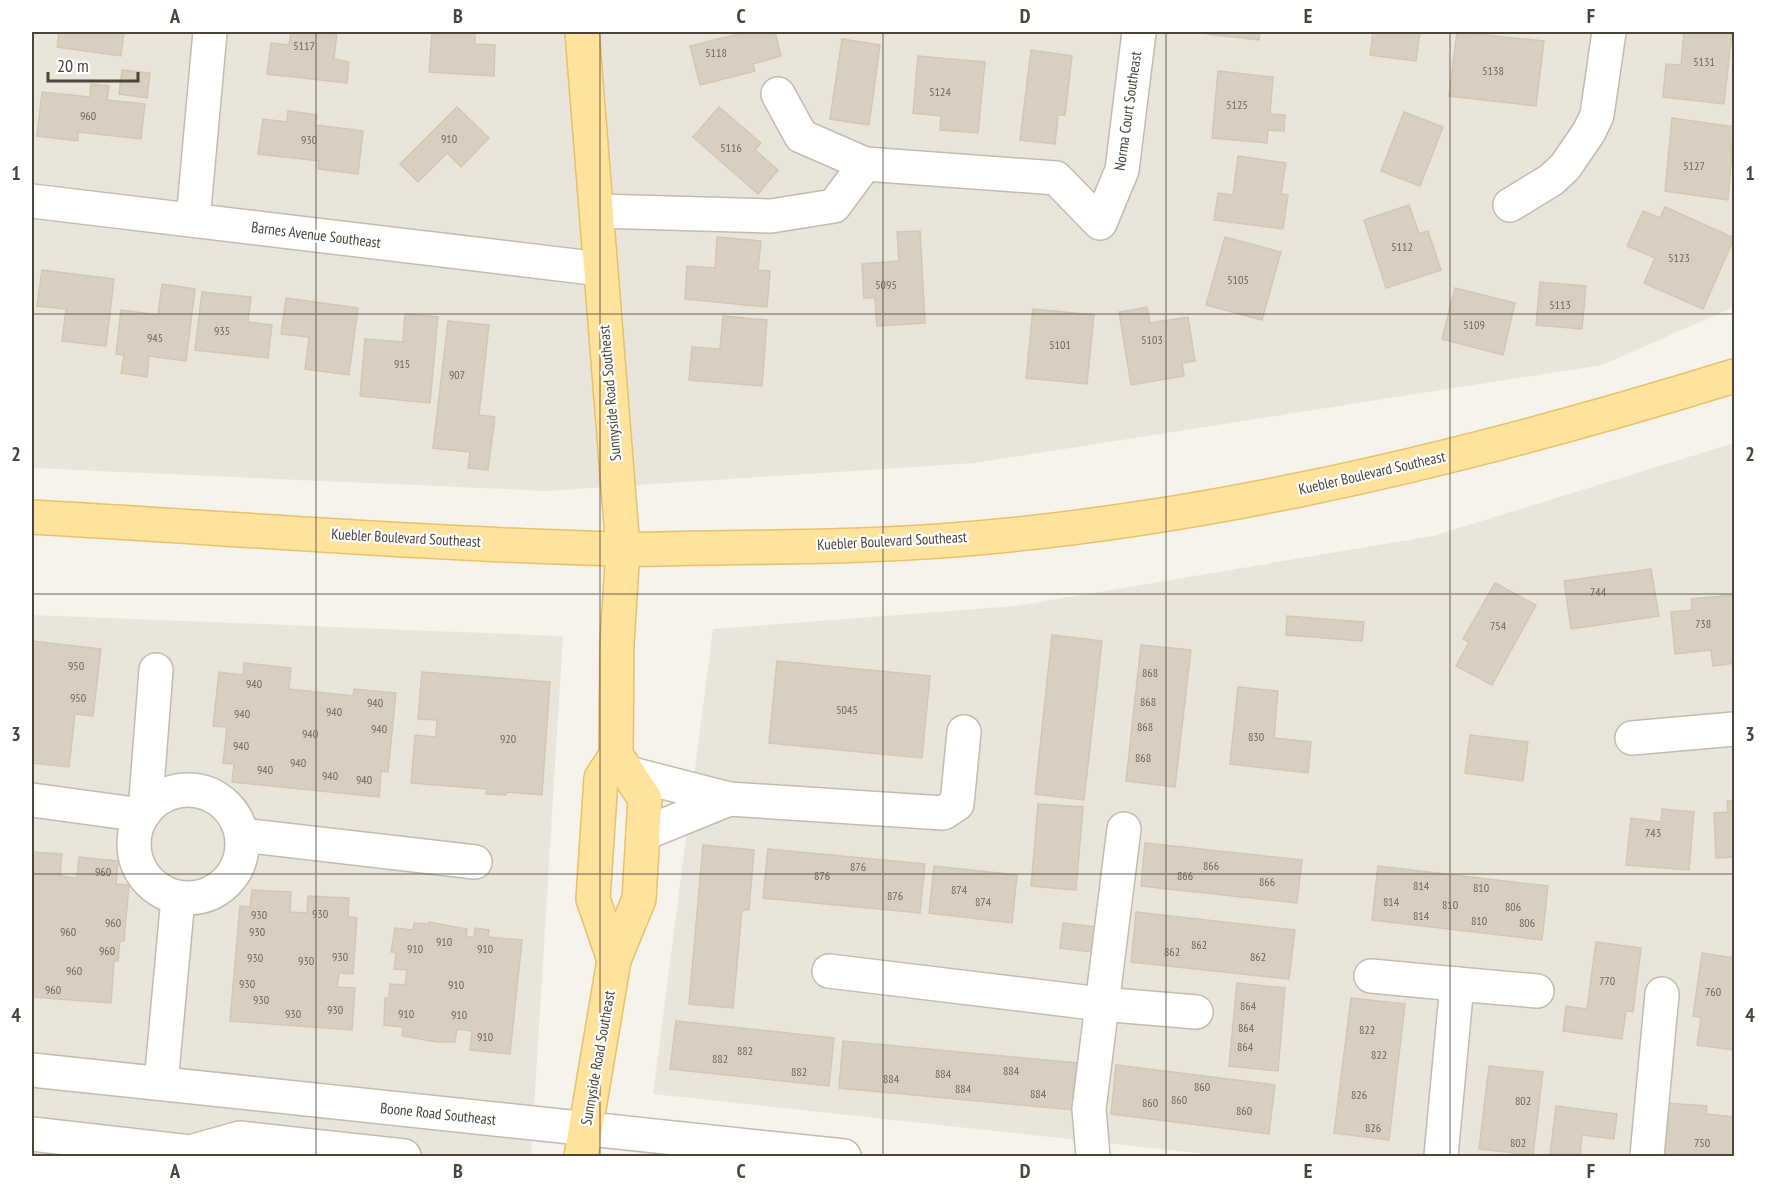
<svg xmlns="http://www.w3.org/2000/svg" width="1766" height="1188" font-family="'PT Sans Narrow',sans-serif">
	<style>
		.residential { fill: #eae5da }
		.building { fill: #d8cfc1; stroke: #d3c7b4; stroke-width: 1.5 }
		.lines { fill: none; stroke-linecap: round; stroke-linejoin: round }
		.minor-casing { stroke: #c2bbae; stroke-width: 36 }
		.major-casing { stroke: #e6c16a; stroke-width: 36 }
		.minor { stroke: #fff; stroke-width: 33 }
		.major { stroke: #ffe39c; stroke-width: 33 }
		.grid { fill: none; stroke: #4b4439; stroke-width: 1.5; stroke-opacity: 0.55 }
		.labels { text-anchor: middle; stroke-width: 4.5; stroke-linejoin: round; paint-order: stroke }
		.number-label { font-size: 12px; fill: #6e675b }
		.street-label { font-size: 15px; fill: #4b4439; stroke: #fff }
		.neatline { fill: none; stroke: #4b4439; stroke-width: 2 }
		.grid-label { font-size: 20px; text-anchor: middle; font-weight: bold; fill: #4b4439 }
	</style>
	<rect width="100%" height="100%" fill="#f6f3ec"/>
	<g class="residential">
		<polygon points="32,32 1734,32 1734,307 1602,365 974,463 547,491 32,468"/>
		<polygon points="1734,443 1734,1156 1225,1156 653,1094 713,629 1016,606 1433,536"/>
		<polygon points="32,615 563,636 531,1156 32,1156"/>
	</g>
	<g class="building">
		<polygon points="59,32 124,32 121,56 57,47"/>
		<polygon points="291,32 337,32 334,59 349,62 347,83 267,74 271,43 289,45"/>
		<polygon points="432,32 475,32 475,44 495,45 494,76 429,72"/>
		<polygon points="746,32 775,32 781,56 753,64 755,71 700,85 690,46"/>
		<polygon points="1208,32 1260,32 1259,40 1207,34"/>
		<polygon points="1373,32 1420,32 1416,61 1370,55"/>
		<polygon points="1457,32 1544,41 1536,106 1449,96"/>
		<polygon points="1684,32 1732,32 1724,104 1663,97 1666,64 1681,65"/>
		<polygon points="842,39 880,45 869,125 830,119"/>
		<polygon points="1031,50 1072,56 1065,115 1058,115 1055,144 1020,140"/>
		<polygon points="918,56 985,62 978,133 940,130 941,116 913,113"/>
		<polygon points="122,70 150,73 147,98 119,94"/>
		<polygon points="1218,71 1273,77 1270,114 1285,115 1284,131 1268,130 1267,143 1212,138"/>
		<polygon points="91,84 109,86 107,100 145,104 141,139 78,132 78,141 37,136 42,92 90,97"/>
		<polygon points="457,107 489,138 461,167 447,153 418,182 400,164"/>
		<polygon points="719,107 761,143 755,150 778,170 758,194 693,137"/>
		<polygon points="288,111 317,115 315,125 363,131 358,174 318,169 319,161 258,154 263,119 287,122"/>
		<polygon points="1404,112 1443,127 1420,186 1381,171"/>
		<polygon points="1672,118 1734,127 1728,200 1665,191"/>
		<polygon points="1238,156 1286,163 1281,194 1288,195 1283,229 1214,220 1218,193 1233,195"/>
		<polygon points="1409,205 1419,234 1428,231 1441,270 1386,288 1364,220"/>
		<polygon points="1665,207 1734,238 1703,309 1644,283 1655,258 1627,246 1643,211 1660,218"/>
		<polygon points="920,231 925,323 877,326 875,298 864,298 862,264 899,261 897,232"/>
		<polygon points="717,237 761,241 758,270 770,271 767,307 685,299 687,266 715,268"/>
		<polygon points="1225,237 1281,252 1262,320 1206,305"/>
		<polygon points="42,270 114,279 106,346 62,341 66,309 37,306"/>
		<polygon points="1540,282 1586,286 1582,329 1536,325"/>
		<polygon points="162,284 195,289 186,361 149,356 147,377 121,373 124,355 116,354 121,310 158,315"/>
		<polygon points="1455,288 1515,303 1503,355 1442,339"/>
		<polygon points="202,292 251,297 248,322 272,325 268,358 195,350"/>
		<polygon points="286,298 358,308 349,375 305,369 309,337 281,334"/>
		<polygon points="1147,307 1150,323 1188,317 1195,361 1182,363 1184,376 1131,385 1119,312"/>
		<polygon points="1033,309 1094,315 1087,384 1026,378"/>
		<polygon points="405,314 438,317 430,403 360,396 365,339 403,342"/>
		<polygon points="723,316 767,320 762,386 689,380 692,347 720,349"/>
		<polygon points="448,321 489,325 479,415 495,417 488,470 468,468 470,452 433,448"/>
		<polygon points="1651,569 1659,616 1571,629 1564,581"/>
		<polygon points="1495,583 1536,605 1492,685 1456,666 1469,642 1463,639"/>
		<polygon points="1734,595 1734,663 1713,666 1711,650 1675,654 1671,612 1692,610 1691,599"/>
		<polygon points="1287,616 1364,622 1362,641 1286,635"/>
		<polygon points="1052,635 1102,641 1084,800 1035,794"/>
		<polygon points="32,641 101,649 93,716 75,714 69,767 32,763"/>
		<polygon points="1141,645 1191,650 1175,787 1126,781"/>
		<polygon points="777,661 930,676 922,758 769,743"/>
		<polygon points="244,663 291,668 289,689 353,696 354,689 396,693 388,772 381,771 379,797 232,782 234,764 223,763 227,727 213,726 219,672 243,675"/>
		<polygon points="422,672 550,682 542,795 507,792 506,795 486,794 487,789 411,783 415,735 436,737 437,720 418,719"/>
		<polygon points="1238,687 1278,691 1274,738 1311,742 1308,773 1230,764"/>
		<polygon points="1470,735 1528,742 1523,781 1465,773"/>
		<polygon points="1734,800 1734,857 1716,858 1714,813 1728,812 1727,801"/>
		<polygon points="1038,804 1083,807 1076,890 1031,886"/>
		<polygon points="1662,809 1694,812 1689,870 1626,865 1631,818 1661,822"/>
		<polygon points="1145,843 1302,860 1297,903 1141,886"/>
		<polygon points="703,845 754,850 749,910 742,910 733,1008 689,1004"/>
		<polygon points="768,849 925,864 920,913 763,898"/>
		<polygon points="32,852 62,854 60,876 77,878 79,857 118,861 116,884 129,885 124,941 120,941 118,961 114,961 111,1003 32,997"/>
		<polygon points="934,866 1017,875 1012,923 929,913"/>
		<polygon points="1378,866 1548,886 1542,940 1372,920"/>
		<polygon points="252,890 291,892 290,912 307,913 308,896 349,898 348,917 357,918 353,974 339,973 337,987 355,988 352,1030 230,1021 240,906 250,907"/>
		<polygon points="1136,912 1295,930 1289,979 1131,962"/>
		<polygon points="429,922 467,929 466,937 474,937 475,928 489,930 488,937 522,940 510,1054 470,1050 472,1031 457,1029 455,1042 437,1042 402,1036 403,1027 384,1025 385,998 389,998 390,984 405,985 407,970 394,969 396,953 391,952 395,928 413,930 414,923 429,924"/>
		<polygon points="1063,923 1095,927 1092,952 1060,948"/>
		<polygon points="1596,942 1641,948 1633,1012 1626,1011 1622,1039 1563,1031 1566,1006 1587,1009"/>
		<polygon points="1702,953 1734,958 1734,1050 1697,1045 1701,1017 1693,1016"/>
		<polygon points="1237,983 1285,988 1278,1071 1229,1066"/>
		<polygon points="1351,998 1405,1004 1389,1140 1334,1133"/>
		<polygon points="676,1021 834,1038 829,1086 670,1069"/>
		<polygon points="843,1041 1078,1063 1074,1110 839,1088"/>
		<polygon points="1116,1065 1275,1085 1269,1134 1111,1114"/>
		<polygon points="1489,1066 1543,1072 1533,1155 1479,1149"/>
		<polygon points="1665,1103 1707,1106 1706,1114 1734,1117 1734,1156 1660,1156"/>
		<polygon points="1556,1106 1617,1114 1614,1139 1582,1135 1580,1156 1550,1155"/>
	</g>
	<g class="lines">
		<defs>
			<g id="minor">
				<polyline points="778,94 801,136 865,164 1056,178 1100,223 1122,170 1139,32"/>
				<polyline points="32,201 600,269"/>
				<polyline points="1510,205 1551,180 1565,167 1589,132 1597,115 1609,32"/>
				<polyline points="597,211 771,216 834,206 865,164"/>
				<polyline points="193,220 210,32"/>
				<polyline points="1632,738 1734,729"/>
				<polyline points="628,773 729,799 643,834"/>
				<circle cx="188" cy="844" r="54"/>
				<polyline points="729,799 943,813 957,804 964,732"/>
				<polyline points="32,800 142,815"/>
				<polyline points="145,812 156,670"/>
				<polyline points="242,835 475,862"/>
				<polyline points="829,971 1101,1004 1196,1012"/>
				<polyline points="1371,976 1457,984 1441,1156"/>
				<polyline points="1457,984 1537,991"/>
				<polyline points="32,1070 844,1156"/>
				<polyline points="161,1083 178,898"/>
				<polyline points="32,1134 190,1152 240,1138 404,1156"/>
				<polyline points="1093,1156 1089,1109 1124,829"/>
				<polyline points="1647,1156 1662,994"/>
			</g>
			<g id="major">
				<polyline points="582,32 623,549 617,643 616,755 601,778 593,899 614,960"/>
				<path d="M32,517C227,528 423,544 619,549C648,550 677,548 706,548C758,547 810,547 862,545C1155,535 1456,462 1734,376"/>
				<polyline points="581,1156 614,960 639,899 645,799 616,755"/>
			</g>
		</defs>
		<use href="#minor" class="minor-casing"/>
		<use href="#major" class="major-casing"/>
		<use href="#minor" class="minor"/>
		<use href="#major" class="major"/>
	</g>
	<path class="grid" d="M316,32V1156M600,32V1156M883,32V1156M1166,32V1156M1450,32V1156M32,314H1734M32,594H1734M32,874H1734"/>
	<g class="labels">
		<g class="number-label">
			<text x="304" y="50">5117</text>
			<text x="716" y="57">5118</text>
			<text x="1704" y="66">5131</text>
			<text x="1493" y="75">5138</text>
			<text x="940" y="96">5124</text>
			<text x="1237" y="109">5125</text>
			<text x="88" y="120">960</text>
			<text x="449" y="143">910</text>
			<text x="309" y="144">930</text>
			<text x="731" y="152">5116</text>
			<text x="1694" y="170">5127</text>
			<text x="1402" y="251">5112</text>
			<text x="1679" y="262">5123</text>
			<text x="1238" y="284">5105</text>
			<text x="886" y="289">5095</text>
			<text x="1560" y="309">5113</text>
			<text x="1474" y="329">5109</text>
			<text x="222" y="335">935</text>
			<text x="155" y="342">945</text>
			<text x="1152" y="344">5103</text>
			<text x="1060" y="349">5101</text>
			<text x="402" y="368">915</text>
			<text x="457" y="379">907</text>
			<text x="1598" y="596">744</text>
			<text x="1703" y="628">738</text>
			<text x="1498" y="630">754</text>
			<text x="76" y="670">950</text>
			<text x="1150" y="677">868</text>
			<text x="254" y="688">940</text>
			<text x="78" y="702">950</text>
			<text x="1148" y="706">868</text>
			<text x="375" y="707">940</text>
			<text x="847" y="714">5045</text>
			<text x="334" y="716">940</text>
			<text x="242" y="718">940</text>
			<text x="1145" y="731">868</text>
			<text x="379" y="733">940</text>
			<text x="310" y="738">940</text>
			<text x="1256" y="741">830</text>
			<text x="508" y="743">920</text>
			<text x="241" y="750">940</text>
			<text x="1143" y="762">868</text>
			<text x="298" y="767">940</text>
			<text x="265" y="774">940</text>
			<text x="330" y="780">940</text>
			<text x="364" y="784">940</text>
			<text x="1653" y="837">743</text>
			<text x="1211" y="870">866</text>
			<text x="858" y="871">876</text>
			<text x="103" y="876">960</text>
			<text x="822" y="880">876</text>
			<text x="1185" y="880">866</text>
			<text x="1267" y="886">866</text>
			<text x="1421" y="890">814</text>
			<text x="1481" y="892">810</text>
			<text x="959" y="894">874</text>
			<text x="895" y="900">876</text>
			<text x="983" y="906">874</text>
			<text x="1391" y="906">814</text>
			<text x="1450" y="909">810</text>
			<text x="1513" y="911">806</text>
			<text x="320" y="918">930</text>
			<text x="259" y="919">930</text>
			<text x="1421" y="920">814</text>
			<text x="1479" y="925">810</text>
			<text x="113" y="927">960</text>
			<text x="1527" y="927">806</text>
			<text x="68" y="936">960</text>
			<text x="257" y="936">930</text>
			<text x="444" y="946">910</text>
			<text x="1199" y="949">862</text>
			<text x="415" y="953">910</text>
			<text x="485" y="953">910</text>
			<text x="107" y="955">960</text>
			<text x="1172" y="956">862</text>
			<text x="340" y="961">930</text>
			<text x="1258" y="961">862</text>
			<text x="255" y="962">930</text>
			<text x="306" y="965">930</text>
			<text x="74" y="975">960</text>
			<text x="1607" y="985">770</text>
			<text x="247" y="988">930</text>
			<text x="456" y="989">910</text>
			<text x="53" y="994">960</text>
			<text x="1713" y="996">760</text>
			<text x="261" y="1004">930</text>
			<text x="1248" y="1010">864</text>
			<text x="335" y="1014">930</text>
			<text x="293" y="1018">930</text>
			<text x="406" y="1018">910</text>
			<text x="459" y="1019">910</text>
			<text x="1246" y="1032">864</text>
			<text x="1367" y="1034">822</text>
			<text x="485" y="1041">910</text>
			<text x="1245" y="1051">864</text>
			<text x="745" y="1055">882</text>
			<text x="1379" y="1059">822</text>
			<text x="720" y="1063">882</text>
			<text x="1011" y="1075">884</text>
			<text x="799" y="1076">882</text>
			<text x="943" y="1078">884</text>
			<text x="891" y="1083">884</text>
			<text x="1202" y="1091">860</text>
			<text x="963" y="1093">884</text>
			<text x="1038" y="1098">884</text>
			<text x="1359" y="1099">826</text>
			<text x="1179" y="1104">860</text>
			<text x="1523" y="1105">802</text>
			<text x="1150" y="1107">860</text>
			<text x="1244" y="1115">860</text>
			<text x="1373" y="1132">826</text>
			<text x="1518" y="1147">802</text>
			<text x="1702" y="1147">750</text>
		</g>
		<g class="street-label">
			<text transform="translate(1128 111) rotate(-82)" y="5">Norma Court Southeast</text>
			<text transform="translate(316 235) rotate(7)" y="5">Barnes Avenue Southeast</text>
			<text transform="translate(610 393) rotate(-95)" y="5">Sunnyside Road Southeast</text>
			<text transform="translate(1372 473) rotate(-13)" y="5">Kuebler Boulevard Southeast</text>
			<text transform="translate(406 538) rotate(3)" y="5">Kuebler Boulevard Southeast</text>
			<text transform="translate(892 541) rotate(-3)" y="5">Kuebler Boulevard Southeast</text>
			<text transform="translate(598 1058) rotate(-80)" y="5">Sunnyside Road Southeast</text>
			<text transform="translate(438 1114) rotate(6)" y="5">Boone Road Southeast</text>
		</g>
	</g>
	<rect width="1766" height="1188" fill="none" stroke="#ffffff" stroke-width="66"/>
	<path d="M48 72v9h90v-9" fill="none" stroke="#4b4439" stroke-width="3"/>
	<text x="57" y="72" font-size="18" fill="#4b4439" stroke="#ffffff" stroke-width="4.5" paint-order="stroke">20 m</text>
	<rect x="33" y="33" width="1700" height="1122" class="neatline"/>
	<g class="grid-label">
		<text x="175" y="23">A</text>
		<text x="458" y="23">B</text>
		<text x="741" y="23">C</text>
		<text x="1025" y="23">D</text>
		<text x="1308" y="23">E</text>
		<text x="1591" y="23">F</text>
		<text x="16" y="180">1</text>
		<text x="1750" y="180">1</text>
		<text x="16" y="461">2</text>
		<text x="1750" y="461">2</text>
		<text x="16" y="741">3</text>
		<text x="1750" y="741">3</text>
		<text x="16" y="1022">4</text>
		<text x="1750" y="1022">4</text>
		<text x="175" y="1178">A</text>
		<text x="458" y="1178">B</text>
		<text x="741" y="1178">C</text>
		<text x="1025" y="1178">D</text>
		<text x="1308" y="1178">E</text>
		<text x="1591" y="1178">F</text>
	</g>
</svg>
